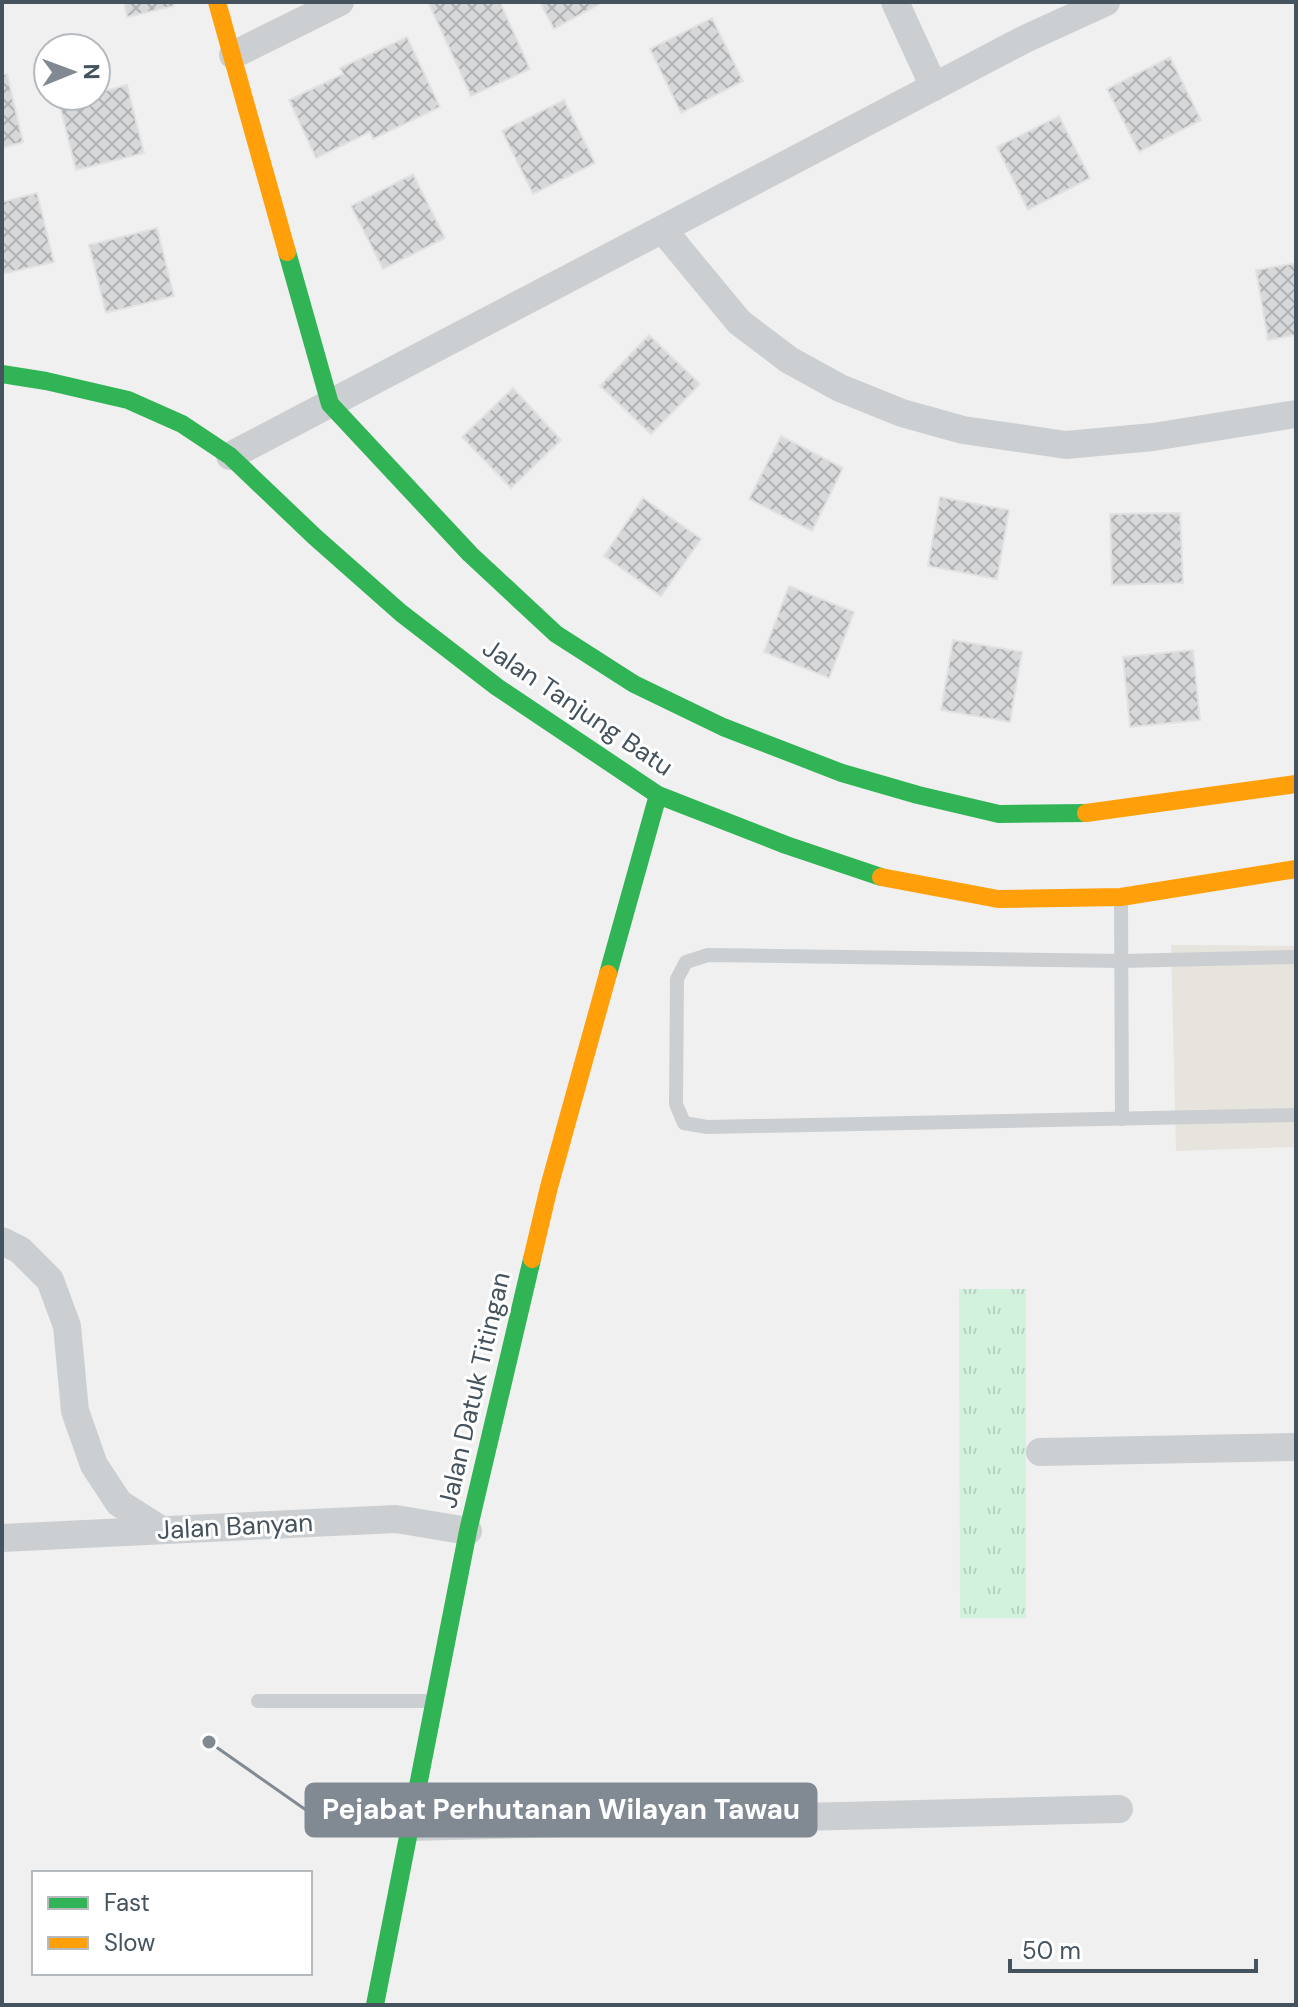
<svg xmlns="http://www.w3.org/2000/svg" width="1298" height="2007" font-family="'DM Sans',sans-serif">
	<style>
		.commercial { fill: #e6e4dd }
		.park { fill: url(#park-tufts) }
		.building { fill: url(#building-cross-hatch); stroke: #e2e2e3; stroke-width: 2 }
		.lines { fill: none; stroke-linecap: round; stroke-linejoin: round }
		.lane { stroke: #cccfd1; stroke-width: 14 }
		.street { stroke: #cccfd1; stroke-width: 28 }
		.fast { stroke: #30b455; stroke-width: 18 }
		.slow { stroke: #ff9f0a; stroke-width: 18 }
		.labels { text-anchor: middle; stroke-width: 6; stroke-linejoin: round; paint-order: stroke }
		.street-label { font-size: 26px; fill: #45535f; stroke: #fff }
		.leader { fill: none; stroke: #818a92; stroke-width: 3 }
		.callout-dot { fill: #818a92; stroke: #fff; stroke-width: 3 }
		.callout { fill: #818a92; stroke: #818a92; stroke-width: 3 }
		.callout-label { font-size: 28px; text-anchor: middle; font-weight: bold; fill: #fff }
	</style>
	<defs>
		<pattern id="park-tufts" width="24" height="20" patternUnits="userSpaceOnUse" patternTransform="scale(2)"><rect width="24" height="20" fill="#d2f2de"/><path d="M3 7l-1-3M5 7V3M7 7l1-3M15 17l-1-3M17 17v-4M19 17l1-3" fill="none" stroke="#b6d1c1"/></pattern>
		<pattern id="building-cross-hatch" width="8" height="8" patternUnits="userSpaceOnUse" patternTransform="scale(2)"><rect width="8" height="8" fill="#d7d8da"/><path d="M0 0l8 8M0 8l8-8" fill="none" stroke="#b0b2b4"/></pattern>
	</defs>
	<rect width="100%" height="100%" fill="#f1f0f0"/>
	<polygon class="commercial" points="1171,945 1296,946 1296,1147 1176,1151"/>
	<polygon class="park" points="959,1289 1026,1289 1026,1618 960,1618"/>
	<g class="building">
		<polygon points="124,2 173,2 174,6 127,17"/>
		<polygon points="433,2 500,2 530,69 471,96 429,4"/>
		<polygon points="540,2 603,2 554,29"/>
		<polygon points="712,18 743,81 681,113 650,49"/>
		<polygon points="407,37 440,107 373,139 370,132 316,158 289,100 343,74 340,68"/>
		<polygon points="1170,57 1201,120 1139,152 1107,89"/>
		<polygon points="7,74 23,142 2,148 2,75"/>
		<polygon points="127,85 144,153 76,170 59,102 83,96 96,96 96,93"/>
		<polygon points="564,100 595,163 533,194 502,131"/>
		<polygon points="1059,116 1090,178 1028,210 997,147"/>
		<polygon points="413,174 445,238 383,269 351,206"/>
		<polygon points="37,193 54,262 2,274 2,202"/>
		<polygon points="157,228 174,296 106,313 89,245"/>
		<polygon points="1296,263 1296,335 1268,340 1256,270"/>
		<polygon points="649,335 700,384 651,434 600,386"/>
		<polygon points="513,388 561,440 511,488 462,437"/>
		<polygon points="781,436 843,468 812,531 749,499"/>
		<polygon points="940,497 1009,510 997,579 928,566"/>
		<polygon points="643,498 701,539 661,596 604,556"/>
		<polygon points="1180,513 1183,583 1112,585 1110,514"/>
		<polygon points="789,586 854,612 829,678 764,652"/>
		<polygon points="953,640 1022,652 1010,722 941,710"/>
		<polygon points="1193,650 1200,720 1130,727 1123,657"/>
	</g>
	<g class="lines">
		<g class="lane">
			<polyline points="1121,900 1122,1119"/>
			<polyline points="1296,957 1121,961 708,955 686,962 677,979 676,1104 684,1123 707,1127 1296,1115"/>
			<polyline points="258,1701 434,1701"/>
		</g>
		<g class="street">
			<polyline points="895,2 934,87"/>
			<polyline points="233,55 340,2"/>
			<polyline points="663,230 739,322 789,360 840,388 902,413 963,430 1066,445 1153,437 1296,414"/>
			<polyline points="230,456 1025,39 1106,2"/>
			<polyline points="2,1241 20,1250 50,1280 67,1326 75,1411 94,1465 119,1503 160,1529"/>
			<polyline points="1040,1452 1296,1447"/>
			<polyline points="2,1538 396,1519 468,1531"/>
			<polyline points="410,1827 1119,1809"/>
		</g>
		<g class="fast">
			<polyline points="287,252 330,404 470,554 556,634 634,684 723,727 842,773 918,795 999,814 1086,813"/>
			<polyline points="2,374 46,381 128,400 182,424 230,456 315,537 401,613 497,687 658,795 786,845 881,877"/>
			<polyline points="608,974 658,795"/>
			<polyline points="375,2005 468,1531 532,1259"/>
		</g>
		<g class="slow">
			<polyline points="217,2 287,252"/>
			<polyline points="1086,813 1296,784"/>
			<polyline points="881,877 998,899 1121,897 1296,869"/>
			<polyline points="532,1259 549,1187 608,974"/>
		</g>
	</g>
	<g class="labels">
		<g class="street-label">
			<text transform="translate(578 707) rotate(34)" y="9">Jalan Tanjung Batu</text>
			<text transform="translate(474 1390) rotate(-77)" y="9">Jalan Datuk Titingan</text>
			<text transform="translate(235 1526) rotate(-3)" y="9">Jalan Banyan</text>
		</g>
	</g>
	<path class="leader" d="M209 1742L306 1810"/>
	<circle class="callout-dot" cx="209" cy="1742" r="8"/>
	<rect class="callout" x="306" y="1784" width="510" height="52" rx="8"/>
	<g class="callout-label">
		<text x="561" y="1819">Pejabat Perhutanan Wilayan Tawau</text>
	</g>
	<rect width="1298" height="2007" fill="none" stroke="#45535f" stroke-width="8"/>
	<rect x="32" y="1871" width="280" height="104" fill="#ffffff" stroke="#b5babf" stroke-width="2"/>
	<rect x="48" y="1897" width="40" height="12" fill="#30b455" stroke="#b5babf" stroke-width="2"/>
	<text x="104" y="1911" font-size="24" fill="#45535f">Fast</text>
	<rect x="48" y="1937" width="40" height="12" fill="#ff9f0a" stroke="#b5babf" stroke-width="2"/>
	<text x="104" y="1951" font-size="24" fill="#45535f">Slow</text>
	<g transform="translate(72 72) rotate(89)"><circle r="38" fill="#ffffff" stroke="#b5babf" stroke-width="2"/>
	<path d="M0-6L14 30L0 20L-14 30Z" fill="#818a92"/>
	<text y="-12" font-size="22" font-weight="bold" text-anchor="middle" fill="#45535f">N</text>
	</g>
	<path d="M1010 1959v12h246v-12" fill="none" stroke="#45535f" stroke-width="4"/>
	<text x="1022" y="1959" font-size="24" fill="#45535f" stroke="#ffffff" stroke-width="6" paint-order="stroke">50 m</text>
</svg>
